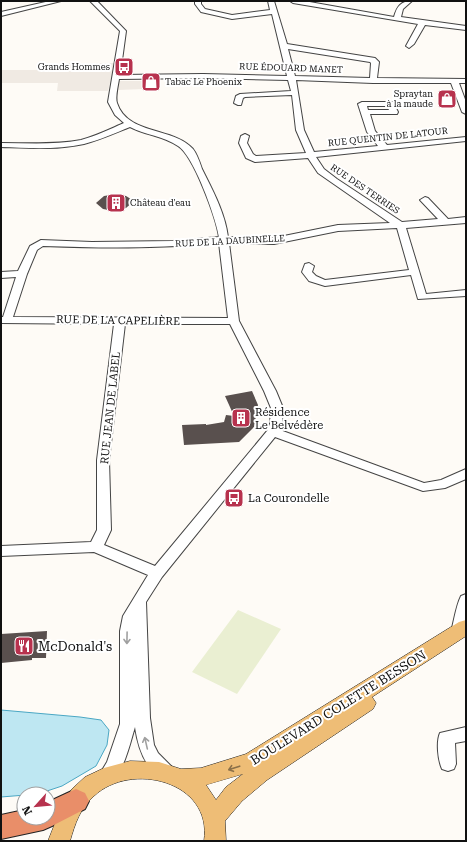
<svg xmlns="http://www.w3.org/2000/svg" width="467" height="842" font-family="'Roboto Serif',serif">
	<style>
		.pitch { fill: #eaefd2 }
		.plaza { fill: #f0eae3 }
		.water { fill: #bee7f2; stroke: #4aa7c4 }
		.building { fill: #59504e }
		.lines { fill: none; stroke-linecap: round; stroke-linejoin: round }
		.minor-casing { stroke: #444; stroke-width: 2 }
		.major-casing { stroke: #222; stroke-width: 1 }
		.highway-casing { stroke: #222; stroke-width: 2 }
		.minor { fill: #fff; fill-rule: evenodd }
		.major { fill: #eebd76; fill-rule: evenodd }
		.highway { fill: #e98e69; fill-rule: evenodd }
		.oneway { stroke: #a0a0a0 }
		.oneway2 { stroke: #8b7049 }
		.labels { text-anchor: middle; stroke-width: 4; stroke-linejoin: round; paint-order: stroke }
		.far-poi-label { font-size: 9px; fill: #111; stroke: #fff; text-anchor: end }
		.far-street-label { font-size: 9px; fill: #111; stroke: #fff }
		.street-label { font-size: 11px; fill: #111; stroke: #fff }
		.poi-label { font-size: 11px; fill: #111; stroke: #fff; text-anchor: start }
		.near-poi-label { font-size: 13px; fill: #111; stroke: #fff; text-anchor: start }
		.near-street-label { font-size: 13px; fill: #111; stroke: #fff }
	</style>
	<rect width="100%" height="100%" fill="#fefbf6"/>
	<polygon class="pitch" points="238,610 281,629 237,694 192,672"/>
	<g class="plaza">
		<polygon points="67,63 115,63 108,91 57,91 58,83 1,83 1,70 65,70"/>
		<polygon points="119,81 145,81 144,89 118,90"/>
	</g>
	<polygon class="water" points="1,710 80,717 101,720 109,730 107,745 96,766 62,786 38,794 1,797"/>
	<g class="building">
		<polygon points="116,194 126,196 134,201 126,208 114,211 103,209 96,203 104,196"/>
		<polygon points="252,391 258,405 254,427 239,442 184,445 182,425 206,424 206,425 224,422 226,415 234,416 225,396"/>
		<polygon points="47,631 46,658 32,658 32,660 1,663 1,634"/>
	</g>
	<g class="lines">
		<defs>
			<g id="minor">
				<polygon points="50,1 61,1 1,16 1,12"/>
				<path d="M90,1H97L126,31L120,75L203,74L287,76L272,14L232,19L201,12L195,4V1H201V4L205,9L232,15L270,10L268,1H274L287,44L375,58L379,62L377,78L466,79V83H459L466,102V114L462,112L451,83H373L296,80L304,130L314,152L378,146L367,132L358,104L362,102H393L398,112L397,114H370L375,131L387,145L466,137V141L316,157L324,169L337,179L402,222L438,219L420,200L425,197L428,198L448,219L466,217V223L406,228L426,294L466,290V296L418,299L411,275L325,286L309,281L302,272L305,264L309,263L314,266L312,272L316,276L325,280L409,270L397,228L338,231L274,244L229,243L239,321L276,391L283,408L282,424L280,430L424,483L441,480L466,469V479L445,488L423,491L275,437L162,577L146,602L150,718L154,745L158,753L173,768L175,773L173,778L167,780C145,772 138,747 135,727C130,743 123,778 106,785L100,782L98,777L107,762L120,724V631L123,616L148,575L94,552L1,556V546L91,542L97,530V460L114,324L1,323V317H3L16,277L1,278V272L18,271L30,246L41,240L92,242L173,241L219,237C216,218 194,156 178,146C164,136 145,135 130,127C115,133 100,140 84,144C57,150 28,148 1,147V143C27,143 55,145 81,140C96,136 110,129 124,123L115,115L108,102L120,31ZM288,49L370,62L371,63L370,78L295,76ZM203,78L288,80L291,91L240,94L236,96L234,103L238,105H241L243,98L245,97L292,95L296,130L306,153L256,156L253,154L247,143L249,136L245,134L241,136L239,143L246,158L255,162L308,158L318,173L390,223L338,225L274,238L228,237C225,213 213,191 202,169C200,163 197,154 193,149C174,127 127,135 117,103C115,97 118,86 119,79ZM367,106H387L389,110H368ZM213,243H219L228,318L13,317L27,274L37,250L43,246C100,248 156,249 213,243ZM125,324H230L264,391L271,408L270,424L267,431L155,566L104,545L111,530L109,460Z"/>
				<path d="M290,1H304L394,17C397,6 401,1 412,1L403,9L401,17L466,26V30L425,25L414,44L409,48L406,46L418,24L293,3Z"/>
				<path d="M466,594V630L463,636L458,638L453,636L451,632C454,621 456,606 461,596Z"/>
				<path d="M466,727V741L455,743L456,764L454,769L448,771L442,769C438,760 436,742 440,733Z"/>
			</g>
			<path id="major" d="M466,620V636L372,697L376,703L373,709L267,780L242,801L225,821L226,841H204C213,781 131,761 94,796C80,808 75,824 70,841H48L63,803L72,789L85,777L104,768L130,761L159,762L181,769L201,768L246,754L459,622ZM243,774L226,787L216,800L206,785Z"/>
			<polygon id="highway" points="76,789 85,793 89,801 85,809 52,826 43,830 1,839 1,815 24,810 24,818 48,818 48,802"/>
		</defs>
		<use href="#minor" class="minor-casing"/>
		<use href="#major" class="major-casing"/>
		<use href="#highway" class="highway-casing"/>
		<use href="#minor" class="minor"/>
		<use href="#major" class="major"/>
		<use href="#highway" class="highway"/>
	</g>
	<defs><path id="oneway-shaft" d="M-6 0H5M1.5-3L5.5 0L1.5 3" fill="none" stroke-width="1.6" stroke-linecap="round" stroke-linejoin="round"/></defs>
	<g class="oneway">
		<use href="#oneway-shaft" transform="translate(127 638) rotate(91)"/>
		<use href="#oneway-shaft" transform="translate(146 743) rotate(-103)"/>
	</g>
	<use class="oneway2" href="#oneway-shaft" transform="translate(234 768) rotate(162)"/>
	<defs>
		<symbol id="bus-square" viewBox="-11 -11 22 22"><rect x="-9" y="-9" width="18" height="18" rx="4" fill="#b7324e" stroke="#fff"/><path d="M-5-6H5V4H4V6H2V4H-2V6H-4V4H-5ZM-3.5-4V0h7V-4ZM-3.5 1.2v1.5H-2V1.2ZM2 1.2v1.5H3.5V1.2Z" fill="#fff"/></symbol>
		<symbol id="shop-square" viewBox="-11 -11 22 22"><rect x="-9" y="-9" width="18" height="18" rx="4" fill="#b7324e" stroke="#fff"/><path d="M-5-2.5h2.3a2.7 3.5 0 0 1 5.4 0H5L5.5 6h-11ZM-1.5-2.5h3a1.5 2.3 0 0 0-3 0Z" fill="#fff"/></symbol>
		<symbol id="building-square" viewBox="-11 -11 22 22"><rect x="-9" y="-9" width="18" height="18" rx="4" fill="#b7324e" stroke="#fff"/><path d="M-4-6H4V6H1V3H-1V6H-4ZM-2.5-4.3h1.7v1.8h-1.7ZM.8-4.3h1.7v1.8H.8ZM-2.5-1h1.7V.8h-1.7ZM.8-1h1.7V.8H.8Z" fill="#fff"/></symbol>
		<symbol id="restaurant-square" viewBox="-11 -11 22 22"><rect x="-9" y="-9" width="18" height="18" rx="4" fill="#b7324e" stroke="#fff"/><path d="M-5-6h1v4h1v-4h1v4h1v-4h1v5L-1.5 .5V6h-2V.5L-5-1ZM5-6V6H3V1.5H1.5Q1.5-4 5-6Z" fill="#fff"/></symbol>
	</defs>
	<g fill-rule="evenodd">
		<use href="#bus-square" x="113" y="56" width="22" height="22"/>
		<use href="#shop-square" x="140" y="71" width="22" height="22"/>
		<use href="#shop-square" x="436" y="88" width="22" height="22"/>
		<use href="#building-square" x="105" y="192" width="22" height="22"/>
		<use href="#building-square" x="230" y="407" width="22" height="22"/>
		<use href="#bus-square" x="223" y="487" width="22" height="22"/>
		<use href="#restaurant-square" x="13" y="635" width="22" height="22"/>
	</g>
	<g class="labels">
		<g class="far-poi-label">
			<text x="110" y="70">Grands Hommes</text>
			<text x="165" y="85" text-anchor="start">Tabac Le Phoenix</text>
			<text x="433" y="97">Spraytan<tspan x="433" dy="10">à la maude</tspan></text>
			<text x="130" y="206" text-anchor="start">Château d'eau</text>
		</g>
		<g class="far-street-label">
			<text transform="translate(291 68) rotate(2)" y="3">RUE ÉDOUARD MANET</text>
			<text transform="translate(388 137) rotate(-6)" y="3">RUE QUENTIN DE LATOUR</text>
			<text transform="translate(365 189) rotate(34)" y="3">RUE DES TERRIES</text>
			<text transform="translate(230 241) rotate(-3)" y="3">RUE DE LA DAUBINELLE</text>
		</g>
		<g class="street-label">
			<text transform="translate(118 320) rotate(1)" y="4">RUE DE LA CAPELIÈRE</text>
			<text transform="translate(110 408) rotate(-84)" y="4">RUE JEAN DE LABEL</text>
		</g>
		<g class="poi-label">
			<text x="255" y="416">Résidence<tspan x="255" dy="13">Le Belvédère</tspan></text>
			<text x="248" y="502">La Courondelle</text>
		</g>
		<g class="near-poi-label">
			<text x="38" y="651">McDonald's</text>
		</g>
		<g class="near-street-label">
			<text transform="translate(338 707) rotate(-32)" y="5">BOULEVARD COLETTE BESSON</text>
		</g>
	</g>
	<rect width="467" height="842" fill="none" stroke="#111111" stroke-width="4"/>
	<g transform="translate(36 806) rotate(243)"><circle r="19" fill="#ffffff" stroke="#a0a0a0"/>
	<path d="M0-3L7 15L0 10L-7 15Z" fill="#b7324e"/>
	<text y="-6" font-size="11" font-weight="bold" text-anchor="middle" fill="#111111">N</text>
	</g>
</svg>
